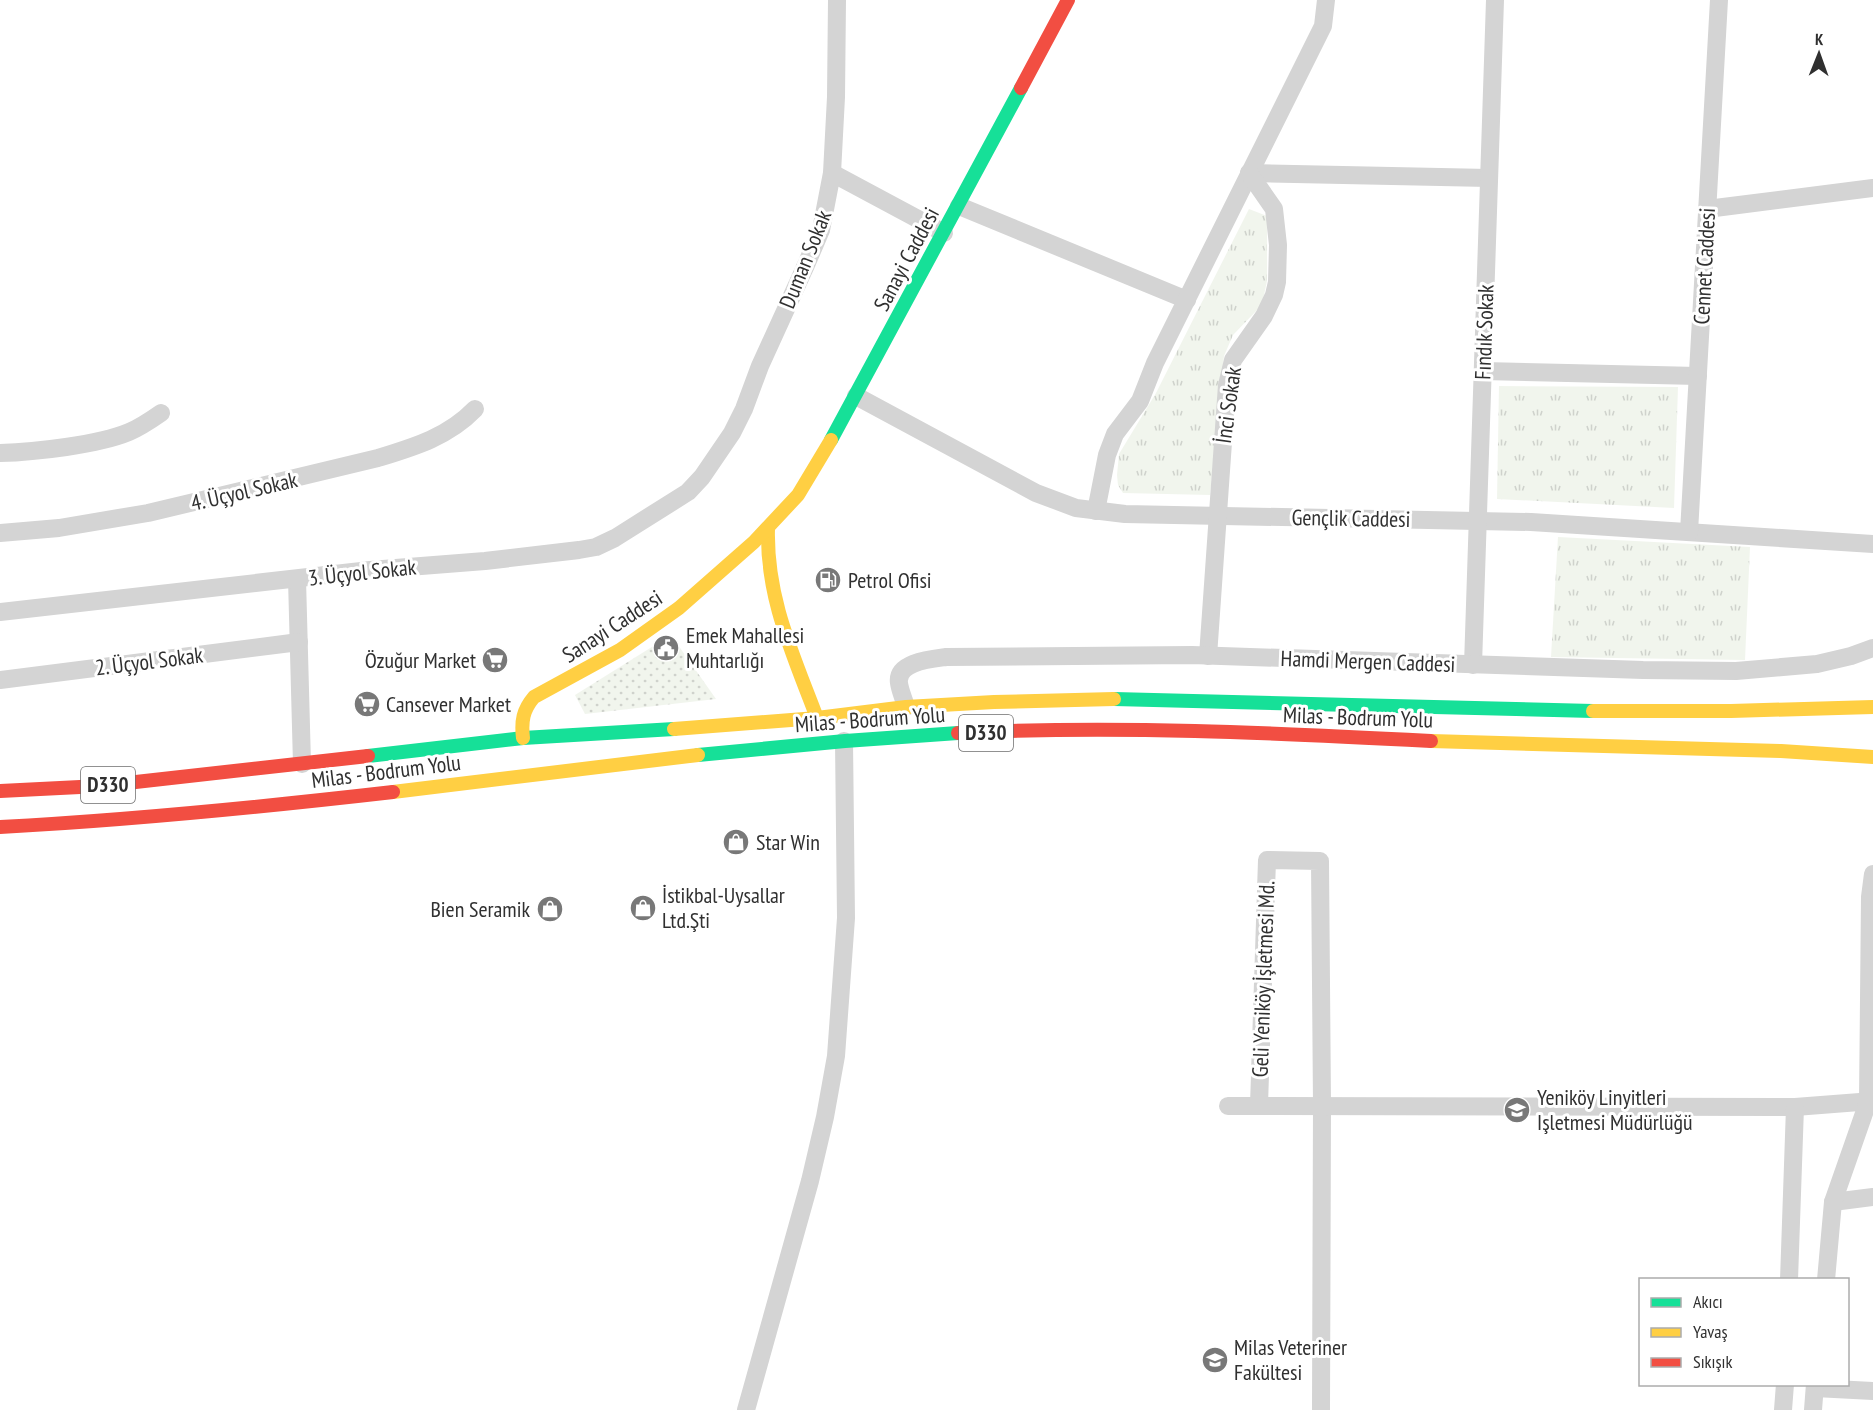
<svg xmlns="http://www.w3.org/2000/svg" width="1873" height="1410" font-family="'PT Sans Narrow',sans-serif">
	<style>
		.grass { fill: url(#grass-tufts) }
		.park { fill: url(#park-dots) }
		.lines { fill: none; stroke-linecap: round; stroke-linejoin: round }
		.street { stroke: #d4d4d4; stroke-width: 18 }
		.fast { stroke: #16e098; stroke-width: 14 }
		.slow { stroke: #ffcf43; stroke-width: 14 }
		.jam { stroke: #f24e42; stroke-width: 14 }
		.labels { text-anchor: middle; stroke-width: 6; stroke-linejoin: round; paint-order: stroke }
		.shield { fill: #fff; stroke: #6e6e6e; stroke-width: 1.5 }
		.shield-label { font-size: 21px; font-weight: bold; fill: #303030 }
		.street-label { font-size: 22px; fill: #303030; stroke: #fff }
		.poi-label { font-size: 22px; fill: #303030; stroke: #fff; text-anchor: start }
	</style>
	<defs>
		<pattern id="grass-tufts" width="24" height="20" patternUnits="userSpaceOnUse" patternTransform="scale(1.5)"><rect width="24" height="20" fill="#f1f5ed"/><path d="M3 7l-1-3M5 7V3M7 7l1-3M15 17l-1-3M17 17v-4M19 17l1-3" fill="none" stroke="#cfd2cc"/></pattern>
		<pattern id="park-dots" width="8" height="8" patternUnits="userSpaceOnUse" patternTransform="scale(1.5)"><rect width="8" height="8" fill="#f1f5ed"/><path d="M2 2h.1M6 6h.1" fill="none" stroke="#cfd2cc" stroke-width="1.8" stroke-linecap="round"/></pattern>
	</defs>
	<rect width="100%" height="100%" fill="#fff"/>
	<g class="grass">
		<polygon points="1249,209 1267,216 1267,281 1264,295 1260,307 1233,335 1224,356 1210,495 1123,493 1118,485 1117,475 1119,454 1156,393"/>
		<polygon points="1499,386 1678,387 1674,508 1497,499"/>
		<polygon points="1558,537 1750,547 1745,660 1551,657"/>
	</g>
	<polygon class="park" points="671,635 716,699 585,714 575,695"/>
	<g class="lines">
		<g class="street">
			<polyline points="832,173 944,233"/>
			<polyline points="1249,173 1489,178"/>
			<polyline points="959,206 1187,300"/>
			<polyline points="1707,209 1873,188"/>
			<polyline points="1483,371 1698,376"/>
			<polyline points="856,396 1036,493 1076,508 1125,514 1531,522 1873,544"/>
			<path d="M0,453C35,452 98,445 129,432C141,427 151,420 161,413"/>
			<polyline points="1096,511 1107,455 1115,434 1140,401 1155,363 1323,26 1326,0"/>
			<polyline points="1689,532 1719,0"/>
			<path d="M0,533L59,528L148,513L378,458C414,447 448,437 475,409"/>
			<polyline points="297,579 302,764"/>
			<polyline points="0,612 370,570 485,561 579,550 596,547 615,538 688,492 702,477 732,433 744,409 760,366 806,265 821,230 832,173 836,97 837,0"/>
			<polyline points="1208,656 1227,385 1233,360 1264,316 1274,295 1277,282 1278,245 1274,209 1249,173"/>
			<polyline points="1473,665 1495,0"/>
			<polyline points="0,680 299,642"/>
			<path d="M906,707C904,699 900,691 899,683C896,662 931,659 946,657L1192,655L1643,670L1736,671L1817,664L1851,656L1873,648"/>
			<polyline points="1259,1105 1267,860 1320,861 1322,1105 1321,1410"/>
			<polyline points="1228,1106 1795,1107 1873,1101"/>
			<polyline points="1833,1202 1873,1197"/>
			<polyline points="1789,1280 1795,1107"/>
			<polyline points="1826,1280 1833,1202 1868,1102 1870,897 1873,874"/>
			<polyline points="1815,1388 1873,1391"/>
			<polyline points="746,1410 810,1181 825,1117 836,1056 846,918 844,741"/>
			<polyline points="1783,1410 1785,1384"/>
			<polyline points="1813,1410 1815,1384"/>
		</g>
		<g class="fast">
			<polyline points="831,440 1021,88"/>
			<polyline points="1114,699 1593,711"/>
			<polyline points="698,755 845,741 958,733"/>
			<polyline points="368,756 523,738 674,729"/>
		</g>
		<g class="slow">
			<path d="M768,528C766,598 793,654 817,718"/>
			<polyline points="1593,711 1731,711 1873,707"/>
			<polyline points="674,729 817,718 906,707 994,702 1114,699"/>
			<path d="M523,738C521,721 523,710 534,697L620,650L679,608L754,542L798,495L831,440"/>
			<polyline points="1431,741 1781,751 1873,757"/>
			<polyline points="393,792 698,755"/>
		</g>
		<g class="jam">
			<polyline points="1021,88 1068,0"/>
			<path d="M958,733C1116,725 1274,733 1431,741"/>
			<polyline points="0,791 100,786 368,756"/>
			<path d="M0,827C132,820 262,807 393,792"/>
		</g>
	</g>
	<defs>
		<symbol id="fuel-disc" viewBox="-11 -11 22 22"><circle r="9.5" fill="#787878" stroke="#fff"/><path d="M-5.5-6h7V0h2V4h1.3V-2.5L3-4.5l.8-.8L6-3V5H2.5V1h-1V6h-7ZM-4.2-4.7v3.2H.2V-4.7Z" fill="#fff"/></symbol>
		<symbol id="civic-disc" viewBox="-11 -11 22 22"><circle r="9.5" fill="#787878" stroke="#fff"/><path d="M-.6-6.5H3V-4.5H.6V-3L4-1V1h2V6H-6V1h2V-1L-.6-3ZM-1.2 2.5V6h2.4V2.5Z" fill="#fff"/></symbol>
		<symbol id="supermarket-disc" viewBox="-11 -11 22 22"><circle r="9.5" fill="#787878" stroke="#fff"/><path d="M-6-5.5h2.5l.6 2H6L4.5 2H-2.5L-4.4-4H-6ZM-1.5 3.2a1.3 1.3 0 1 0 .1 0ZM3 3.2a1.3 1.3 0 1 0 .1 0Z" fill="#fff"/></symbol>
		<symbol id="shop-disc" viewBox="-11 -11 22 22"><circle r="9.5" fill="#787878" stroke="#fff"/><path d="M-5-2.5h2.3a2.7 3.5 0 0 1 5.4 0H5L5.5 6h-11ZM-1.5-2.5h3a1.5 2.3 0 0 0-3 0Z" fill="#fff"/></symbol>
		<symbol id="school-disc" viewBox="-11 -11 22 22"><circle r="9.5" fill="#787878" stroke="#fff"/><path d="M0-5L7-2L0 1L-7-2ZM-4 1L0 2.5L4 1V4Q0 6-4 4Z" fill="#fff"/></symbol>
	</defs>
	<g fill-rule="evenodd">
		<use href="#fuel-disc" x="813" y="565" width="30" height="30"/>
		<use href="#civic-disc" x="651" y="633" width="30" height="30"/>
		<use href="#supermarket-disc" x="480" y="645" width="30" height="30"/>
		<use href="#supermarket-disc" x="352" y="689" width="30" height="30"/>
		<use href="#shop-disc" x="721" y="827" width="30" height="30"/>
		<use href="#shop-disc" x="628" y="893" width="30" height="30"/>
		<use href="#shop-disc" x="535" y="894" width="30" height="30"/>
		<use href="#school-disc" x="1502" y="1095" width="30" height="30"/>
		<use href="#school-disc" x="1200" y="1345" width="30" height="30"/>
	</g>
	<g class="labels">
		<g class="shield">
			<rect x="959" y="715" width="54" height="36" rx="4.5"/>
			<rect x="81" y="767" width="54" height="36" rx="4.5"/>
		</g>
		<g class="shield-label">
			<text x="986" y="740">D330</text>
			<text x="108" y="792">D330</text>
		</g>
		<g class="street-label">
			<text transform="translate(805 259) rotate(-68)" y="8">Duman Sokak</text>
			<text transform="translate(906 259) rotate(-62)" y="8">Sanayi Caddesi</text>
			<text transform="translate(1704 266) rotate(-87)" y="8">Cennet Caddesi</text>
			<text transform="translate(1484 332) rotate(-88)" y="8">Fındık Sokak</text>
			<text transform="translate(1228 405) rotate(-82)" y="8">İnci Sokak</text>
			<text transform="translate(244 491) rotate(-13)" y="8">4. Üçyol Sokak</text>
			<text transform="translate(1351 518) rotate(1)" y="8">Gençlik Caddesi</text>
			<text transform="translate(362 572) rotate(-6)" y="8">3. Üçyol Sokak</text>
			<text transform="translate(612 626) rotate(-33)" y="8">Sanayi Caddesi</text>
			<text transform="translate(149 661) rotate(-7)" y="8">2. Üçyol Sokak</text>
			<text transform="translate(1368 661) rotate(2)" y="8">Hamdi Mergen Caddesi</text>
			<text transform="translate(1358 717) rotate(2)" y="8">Milas - Bodrum Yolu</text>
			<text transform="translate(870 719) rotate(-4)" y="8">Milas - Bodrum Yolu</text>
			<text transform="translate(386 771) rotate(-7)" y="8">Milas - Bodrum Yolu</text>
			<text transform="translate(1263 979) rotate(-88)" y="8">Geli Yeniköy İşletmesi Md.</text>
		</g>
		<g class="poi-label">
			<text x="848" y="588">Petrol Ofisi</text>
			<text x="686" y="643">Emek Mahallesi<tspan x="686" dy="25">Muhtarlığı</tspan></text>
			<text x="476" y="668" text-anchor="end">Özuğur Market</text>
			<text x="386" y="712">Cansever Market</text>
			<text x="756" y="850">Star Win</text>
			<text x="662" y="903">İstikbal-Uysallar<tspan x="662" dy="25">Ltd.Şti</tspan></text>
			<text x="530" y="917" text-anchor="end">Bien Seramik</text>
			<text x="1537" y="1105">Yeniköy Linyitleri<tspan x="1537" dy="25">Işletmesi Müdürlüğü</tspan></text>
			<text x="1234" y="1355">Milas Veteriner<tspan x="1234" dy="25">Fakültesi</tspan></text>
		</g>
	</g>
	<rect x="1639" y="1278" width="210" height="108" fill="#ffffff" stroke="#acacac" stroke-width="1.5"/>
	<rect x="1651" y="1298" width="30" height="9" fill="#16e098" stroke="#acacac" stroke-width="1.5"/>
	<text x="1693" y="1308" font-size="18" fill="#303030">Akıcı</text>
	<rect x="1651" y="1328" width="30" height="9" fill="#ffcf43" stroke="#acacac" stroke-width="1.5"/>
	<text x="1693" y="1338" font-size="18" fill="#303030">Yavaş</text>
	<rect x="1651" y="1358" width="30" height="9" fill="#f24e42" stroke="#acacac" stroke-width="1.5"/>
	<text x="1693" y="1368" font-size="18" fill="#303030">Sıkışık</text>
	<g transform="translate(1819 54) rotate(1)" stroke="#ffffff" stroke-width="4.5" paint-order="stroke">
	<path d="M0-4.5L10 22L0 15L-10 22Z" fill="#303030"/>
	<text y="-9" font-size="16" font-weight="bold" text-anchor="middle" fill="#303030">K</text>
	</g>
</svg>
